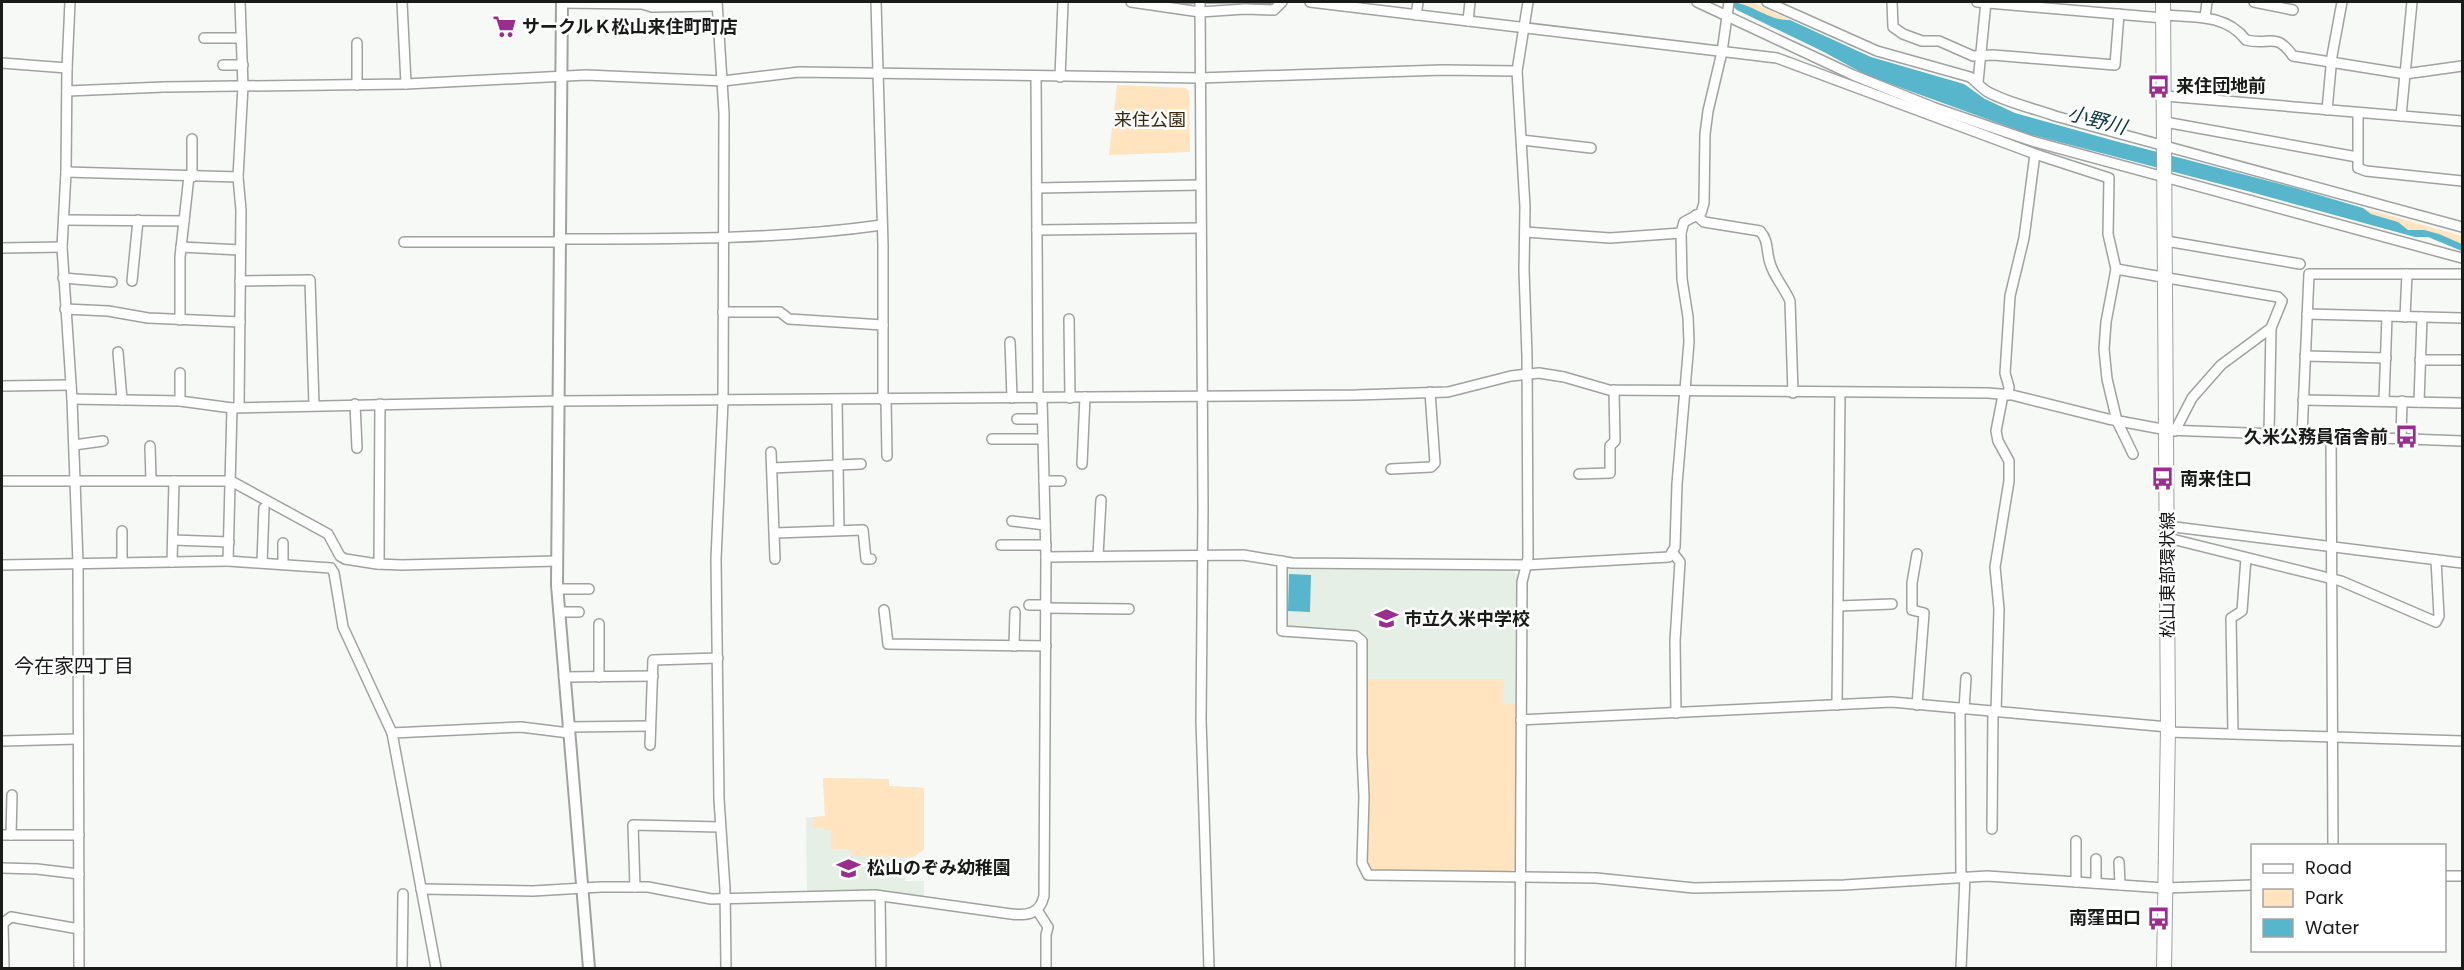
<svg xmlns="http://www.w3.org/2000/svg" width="2464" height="970" font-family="Poppins,'Noto Sans JP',sans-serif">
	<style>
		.built { fill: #e6efe6 }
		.green { fill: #ffe4bf }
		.water { fill: #57b6cb }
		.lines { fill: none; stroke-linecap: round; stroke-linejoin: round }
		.minor-casing { stroke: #9fa29f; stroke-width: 12 }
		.tertiary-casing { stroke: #9fa29f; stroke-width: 14 }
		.primary-casing { stroke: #9fa29f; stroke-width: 16 }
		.minor { stroke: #fff; stroke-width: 9 }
		.tertiary { stroke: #fff; stroke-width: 10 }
		.primary { stroke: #fff; stroke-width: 14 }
		.labels { text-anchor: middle; stroke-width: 5; stroke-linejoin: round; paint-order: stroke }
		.poi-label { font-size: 18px; font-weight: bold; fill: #191b19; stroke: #fff; text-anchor: start }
		.park-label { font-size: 18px; fill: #382609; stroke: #fff }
		.street-label { font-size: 18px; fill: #191b19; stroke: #fff }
		.water-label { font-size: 20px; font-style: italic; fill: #0b3842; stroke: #fff }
		.neighbourhood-label { font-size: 20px; fill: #191b19; stroke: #fff }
	</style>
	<rect width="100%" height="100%" fill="#f6f9f6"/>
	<g class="built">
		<polygon points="1285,569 1512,571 1517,574 1516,822 1509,872 1369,871 1365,636 1357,633 1286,630"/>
		<polygon points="823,778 889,779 889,786 924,788 924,849 914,857 905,858 905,881 924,881 924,898 807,893 806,818 825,816"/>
	</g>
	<g class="green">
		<polygon points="1737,2 1752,2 1790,20 1780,21"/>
		<polygon points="1117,85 1186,88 1189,91 1190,152 1109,155"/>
		<polygon points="2363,208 2462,236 2462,244 2424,230 2408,230 2398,222 2371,214"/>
		<polygon points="1366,679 1504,679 1504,704 1516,704 1517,867 1509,872 1372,874 1366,862"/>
		<polygon points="823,778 889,779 889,786 924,788 924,849 914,857 852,856 851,849 831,849 831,829 813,828 813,817 825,816"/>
	</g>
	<g class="water">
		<path d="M1159,2H1274L1268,6C1231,0 1196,7 1159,2Z"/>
		<path d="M1727,2C1750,1 1767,21 1790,20L1871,57L1964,84L1985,99L2015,113L2115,141L2292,187L2363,208L2371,214L2398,222L2408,230H2424L2439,234L2462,244V251L2428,237H2415L2247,191L2028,134L1866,75L1822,51L1737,10Z"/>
		<polygon points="1289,574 1311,575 1310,612 1288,611"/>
	</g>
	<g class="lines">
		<defs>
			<g id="minor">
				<polyline points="70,2 67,68 66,172 62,247 72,399 78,563 79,968"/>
				<polyline points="402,2 406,84"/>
				<polyline points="717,2 724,113 723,401 716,559 719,799 725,889 726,968"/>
				<polyline points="876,2 883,245 883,400"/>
				<polyline points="1131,2 1200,12 1245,9 1274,10 1282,2"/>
				<polyline points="1200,2 1203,509 1201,720 1209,968"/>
				<polyline points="1310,2 1777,58 2035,154 2109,178 2108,234 2116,269 2106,322 2104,349 2107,379 2117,421 2133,454"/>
				<polyline points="1697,2 1853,75 1935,108 2032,141 2462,258"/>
				<path d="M1767,2L1877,51L1970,77C1977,82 1981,88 1988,92C2008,103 2033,108 2055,116L2462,227"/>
				<polyline points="1892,2 1893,27 1903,34 1922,41 1939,41 1973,56 1993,55 2115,65 2119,14"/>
				<polyline points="1977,2 2163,18"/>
				<polyline points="2254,2 2293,10"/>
				<polyline points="562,3 642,4 652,7 717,6"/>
				<polyline points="1416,15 1418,2"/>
				<path d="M2163,15C2194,17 2226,14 2246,40C2271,46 2275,31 2293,56L2405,74L2462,66"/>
				<polyline points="2205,17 2207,2"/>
				<polyline points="1468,21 1470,2"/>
				<polyline points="204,38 241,38"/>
				<polyline points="357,43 357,85"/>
				<polyline points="2,63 67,68"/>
				<polyline points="223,65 243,65"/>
				<polyline points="1036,76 1038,398"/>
				<polyline points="1060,77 1063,2"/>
				<polyline points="1978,82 1986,2"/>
				<polyline points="67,91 164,87 406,84 586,75 723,81 799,72 1199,78 1442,70 1517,71"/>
				<polyline points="2165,96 2462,121"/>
				<polyline points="2327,110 2332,56 2342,2"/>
				<polyline points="2358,113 2358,168 2366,171 2462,181"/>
				<polyline points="2401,116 2412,2"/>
				<polyline points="2165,122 2357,157"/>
				<polyline points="192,139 192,177"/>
				<polyline points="1522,140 1591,148"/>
				<polyline points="66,172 238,177"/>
				<polyline points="1037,188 1200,185"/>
				<path d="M1696,215L1704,222L1760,231C1769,241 1766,251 1770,263C1774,277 1784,287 1790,301L1793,393"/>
				<polyline points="64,220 184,221"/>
				<polyline points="1037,230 1200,228"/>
				<polyline points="1525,232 1610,238 1681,233"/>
				<path d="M559,239C667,239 775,240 882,225"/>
				<polyline points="2166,241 2300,264"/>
				<polyline points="404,242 559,242"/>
				<polyline points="181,247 240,250"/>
				<polyline points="2,248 62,247"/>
				<polyline points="2116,269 2278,297 2282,301 2271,328 2269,434"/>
				<polyline points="63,278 112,282"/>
				<polyline points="132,281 138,220"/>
				<polyline points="240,281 310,280 314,405"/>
				<polyline points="65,309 108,311 148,318 240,322"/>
				<polyline points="723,312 780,312 789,319 883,325"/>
				<polyline points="2307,314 2462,318"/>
				<polyline points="2405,317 2407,274"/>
				<polyline points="1069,319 1070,398"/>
				<polyline points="180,320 180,257 189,176"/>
				<polyline points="1010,342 1012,398"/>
				<polyline points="118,352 122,400"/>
				<polyline points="2305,356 2386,358"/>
				<polyline points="2420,360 2462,360"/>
				<polyline points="180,373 180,401"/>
				<polyline points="2,386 71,385"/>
				<polyline points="2008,395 2009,387 2005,373 2010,296 2024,238 2035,154"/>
				<polyline points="1042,398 1046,557 1243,555 1292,563 1526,565 1669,557 1675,547 1677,484 1689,342 1688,317 1682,279 1681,233 1684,222 1701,213 1704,203 1705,134 1708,111 1722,52 1729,2"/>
				<polyline points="72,399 180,401 232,408 558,401 1356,395 1448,392 1511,376 1539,373 1564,377 1609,390 1988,393 2012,395 2108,419 2167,430 2462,441"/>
				<polyline points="837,400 839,530"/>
				<polyline points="886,400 887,456"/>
				<polyline points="2303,400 2462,403"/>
				<polyline points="2384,401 2387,316"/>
				<polyline points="2419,402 2422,317"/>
				<polyline points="355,404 357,448"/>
				<polyline points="239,406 241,210 238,177 243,86 240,2"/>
				<polyline points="1017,419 1042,419"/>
				<polyline points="2175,431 2192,398 2221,365 2271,328"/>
				<polyline points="2302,435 2309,274 2462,274"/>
				<polyline points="2331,436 2333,846"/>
				<polyline points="992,439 1043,439"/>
				<polyline points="2401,439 2402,401"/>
				<polyline points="74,445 103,441"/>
				<polyline points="150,446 151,480"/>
				<polyline points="771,452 775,559"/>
				<polyline points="1082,464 1085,397"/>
				<polyline points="772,468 861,464"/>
				<polyline points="1391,469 1431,467 1435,463 1430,392"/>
				<polyline points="1579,474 1610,473 1610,446 1615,441 1614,390"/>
				<polyline points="2,481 231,481 328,534 340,556 345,559 377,564 402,565 556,561"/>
				<polyline points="1044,481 1061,481"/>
				<polyline points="1012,521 1045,525"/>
				<polyline points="2167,526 2462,563"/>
				<polyline points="775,533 863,530 866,559 871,559"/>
				<polyline points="2168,538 2341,581 2436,622 2439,616 2436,560"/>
				<polyline points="173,540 229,542"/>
				<polyline points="1001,545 1046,545"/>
				<polyline points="1673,553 1680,562 1675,641 1676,713"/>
				<polyline points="1098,556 1101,500"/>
				<polyline points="228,561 331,568 334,573 343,627 392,733 436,968"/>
				<polyline points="1282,561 1282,631 1356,636 1362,641 1362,753 1364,797 1362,863 1368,875 1596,878 1694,888 1844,885 1987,876 2165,888 2252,885"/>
				<polyline points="122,562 122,531"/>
				<polyline points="172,562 174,481"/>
				<polyline points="262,563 264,508"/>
				<polyline points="283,564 283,543"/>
				<polyline points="379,564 380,404"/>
				<polyline points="2,565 228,561 232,408"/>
				<polyline points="557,589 589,589"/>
				<polyline points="1029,605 1046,605"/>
				<polyline points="1839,606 1892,604"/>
				<polyline points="1046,608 1129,609"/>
				<polyline points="884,610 888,644 1046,646"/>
				<polyline points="559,612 579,612"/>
				<polyline points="599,624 599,677"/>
				<polyline points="1014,646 1015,612"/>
				<polyline points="564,677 653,676"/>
				<polyline points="1837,705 1840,393"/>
				<polyline points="1917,705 1924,613 1912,610 1912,583 1917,554"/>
				<polyline points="1960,708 1961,877"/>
				<polyline points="1964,709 1966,678"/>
				<polyline points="1996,712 1999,609 1995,567 2009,481 2009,461 1998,441 1996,431 2003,395"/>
				<polyline points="1521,720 1892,702 2168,727"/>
				<polyline points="568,727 650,726"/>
				<polyline points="2168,732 2462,741"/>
				<polyline points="392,733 521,727 569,733"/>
				<polyline points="2233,733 2231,618 2242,611 2246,558"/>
				<polyline points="2,741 78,739"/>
				<polyline points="650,745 653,660 718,658"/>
				<polyline points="1992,829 1993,711"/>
				<polyline points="2,835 79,835"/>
				<polyline points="11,835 12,795"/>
				<polyline points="2076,841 2076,882"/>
				<polyline points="2096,859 2096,883"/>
				<polyline points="2119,862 2120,885"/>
				<polyline points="2,868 37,869 79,874"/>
				<polyline points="2444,876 2462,876"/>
				<polyline points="635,887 633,825 720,827"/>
				<path d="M421,889L533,891L601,887H648L711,899L875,895L1011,914C1027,916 1040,914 1044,896L1046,557"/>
				<polyline points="880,896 881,968"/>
				<polyline points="1037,910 1048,927 1046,935 1046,968"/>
				<polyline points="2,924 11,917 79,929"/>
				<polyline points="3,924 4,968"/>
				<polyline points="402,968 403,894"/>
				<polyline points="1520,968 1522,582 1528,558 1527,356 1524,270 1525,207 1517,71 1528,2"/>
				<polyline points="1961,968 1965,877"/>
			</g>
			<polyline id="tertiary" points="562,2 557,585 589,968"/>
			<polyline id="primary" points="2163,2 2168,727 2164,968"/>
		</defs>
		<use href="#minor" class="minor-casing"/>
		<use href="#tertiary" class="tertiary-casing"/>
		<use href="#primary" class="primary-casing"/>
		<use href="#minor" class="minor"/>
		<use href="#tertiary" class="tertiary"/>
		<use href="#primary" class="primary"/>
	</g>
	<defs>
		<symbol id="supermarket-bare" viewBox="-9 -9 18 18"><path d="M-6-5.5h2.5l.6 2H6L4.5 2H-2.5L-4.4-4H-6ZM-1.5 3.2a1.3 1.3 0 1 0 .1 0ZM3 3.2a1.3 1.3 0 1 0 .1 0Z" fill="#992e8f" stroke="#fff" stroke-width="2.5" paint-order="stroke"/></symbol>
		<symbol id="bus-bare" viewBox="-9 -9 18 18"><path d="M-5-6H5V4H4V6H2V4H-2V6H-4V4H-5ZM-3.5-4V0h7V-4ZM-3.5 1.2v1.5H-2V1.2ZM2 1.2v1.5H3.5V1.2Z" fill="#992e8f" stroke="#fff" stroke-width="2.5" paint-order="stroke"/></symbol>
		<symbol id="school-bare" viewBox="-9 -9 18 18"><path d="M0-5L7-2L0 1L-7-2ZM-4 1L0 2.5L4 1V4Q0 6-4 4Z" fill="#992e8f" stroke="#fff" stroke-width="2.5" paint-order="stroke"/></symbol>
	</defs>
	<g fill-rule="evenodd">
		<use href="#supermarket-bare" x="488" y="10" width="33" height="33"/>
		<use href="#bus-bare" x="2142" y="70" width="33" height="33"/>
		<use href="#bus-bare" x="2390" y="420" width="33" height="33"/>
		<use href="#bus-bare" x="2146" y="462" width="33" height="33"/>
		<use href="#school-bare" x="1370" y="602" width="33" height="33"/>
		<use href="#school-bare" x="832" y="852" width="33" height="33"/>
		<use href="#bus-bare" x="2142" y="902" width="33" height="33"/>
	</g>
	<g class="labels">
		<g class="poi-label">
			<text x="522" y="33">サークルＫ松山来住町町店</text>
			<text x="2176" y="92">来住団地前</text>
			<text x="2388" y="443" text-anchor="end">久米公務員宿舎前</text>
			<text x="2180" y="485">南来住口</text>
			<text x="1404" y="625">市立久米中学校</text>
			<text x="867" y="874">松山のぞみ幼稚園</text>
			<text x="2141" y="924" text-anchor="end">南窪田口</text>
		</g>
		<g class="park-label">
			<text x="1150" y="126">来住公園</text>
		</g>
		<g class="street-label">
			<text transform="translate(2168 575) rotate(-90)" y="6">松山東部環状線</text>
		</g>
		<g class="water-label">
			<text transform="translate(2097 120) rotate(15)" y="7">小野川</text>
		</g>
		<g class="neighbourhood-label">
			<text x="74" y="673">今在家四丁目</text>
		</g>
	</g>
	<rect width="2464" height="970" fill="none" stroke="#191b19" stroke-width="6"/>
	<rect x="2251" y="844" width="195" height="108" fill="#ffffff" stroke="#a3a4a3" stroke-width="1.5"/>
	<rect x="2263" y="864" width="30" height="9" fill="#ffffff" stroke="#a3a4a3" stroke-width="1.5"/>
	<text x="2305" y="874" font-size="18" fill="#191b19">Road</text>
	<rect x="2263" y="889" width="30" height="18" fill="#ffe4bf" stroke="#a3a4a3" stroke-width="1.5"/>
	<text x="2305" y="904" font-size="18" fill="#191b19">Park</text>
	<rect x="2263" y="919" width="30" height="18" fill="#57b6cb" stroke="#a3a4a3" stroke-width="1.5"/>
	<text x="2305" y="934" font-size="18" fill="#191b19">Water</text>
</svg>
